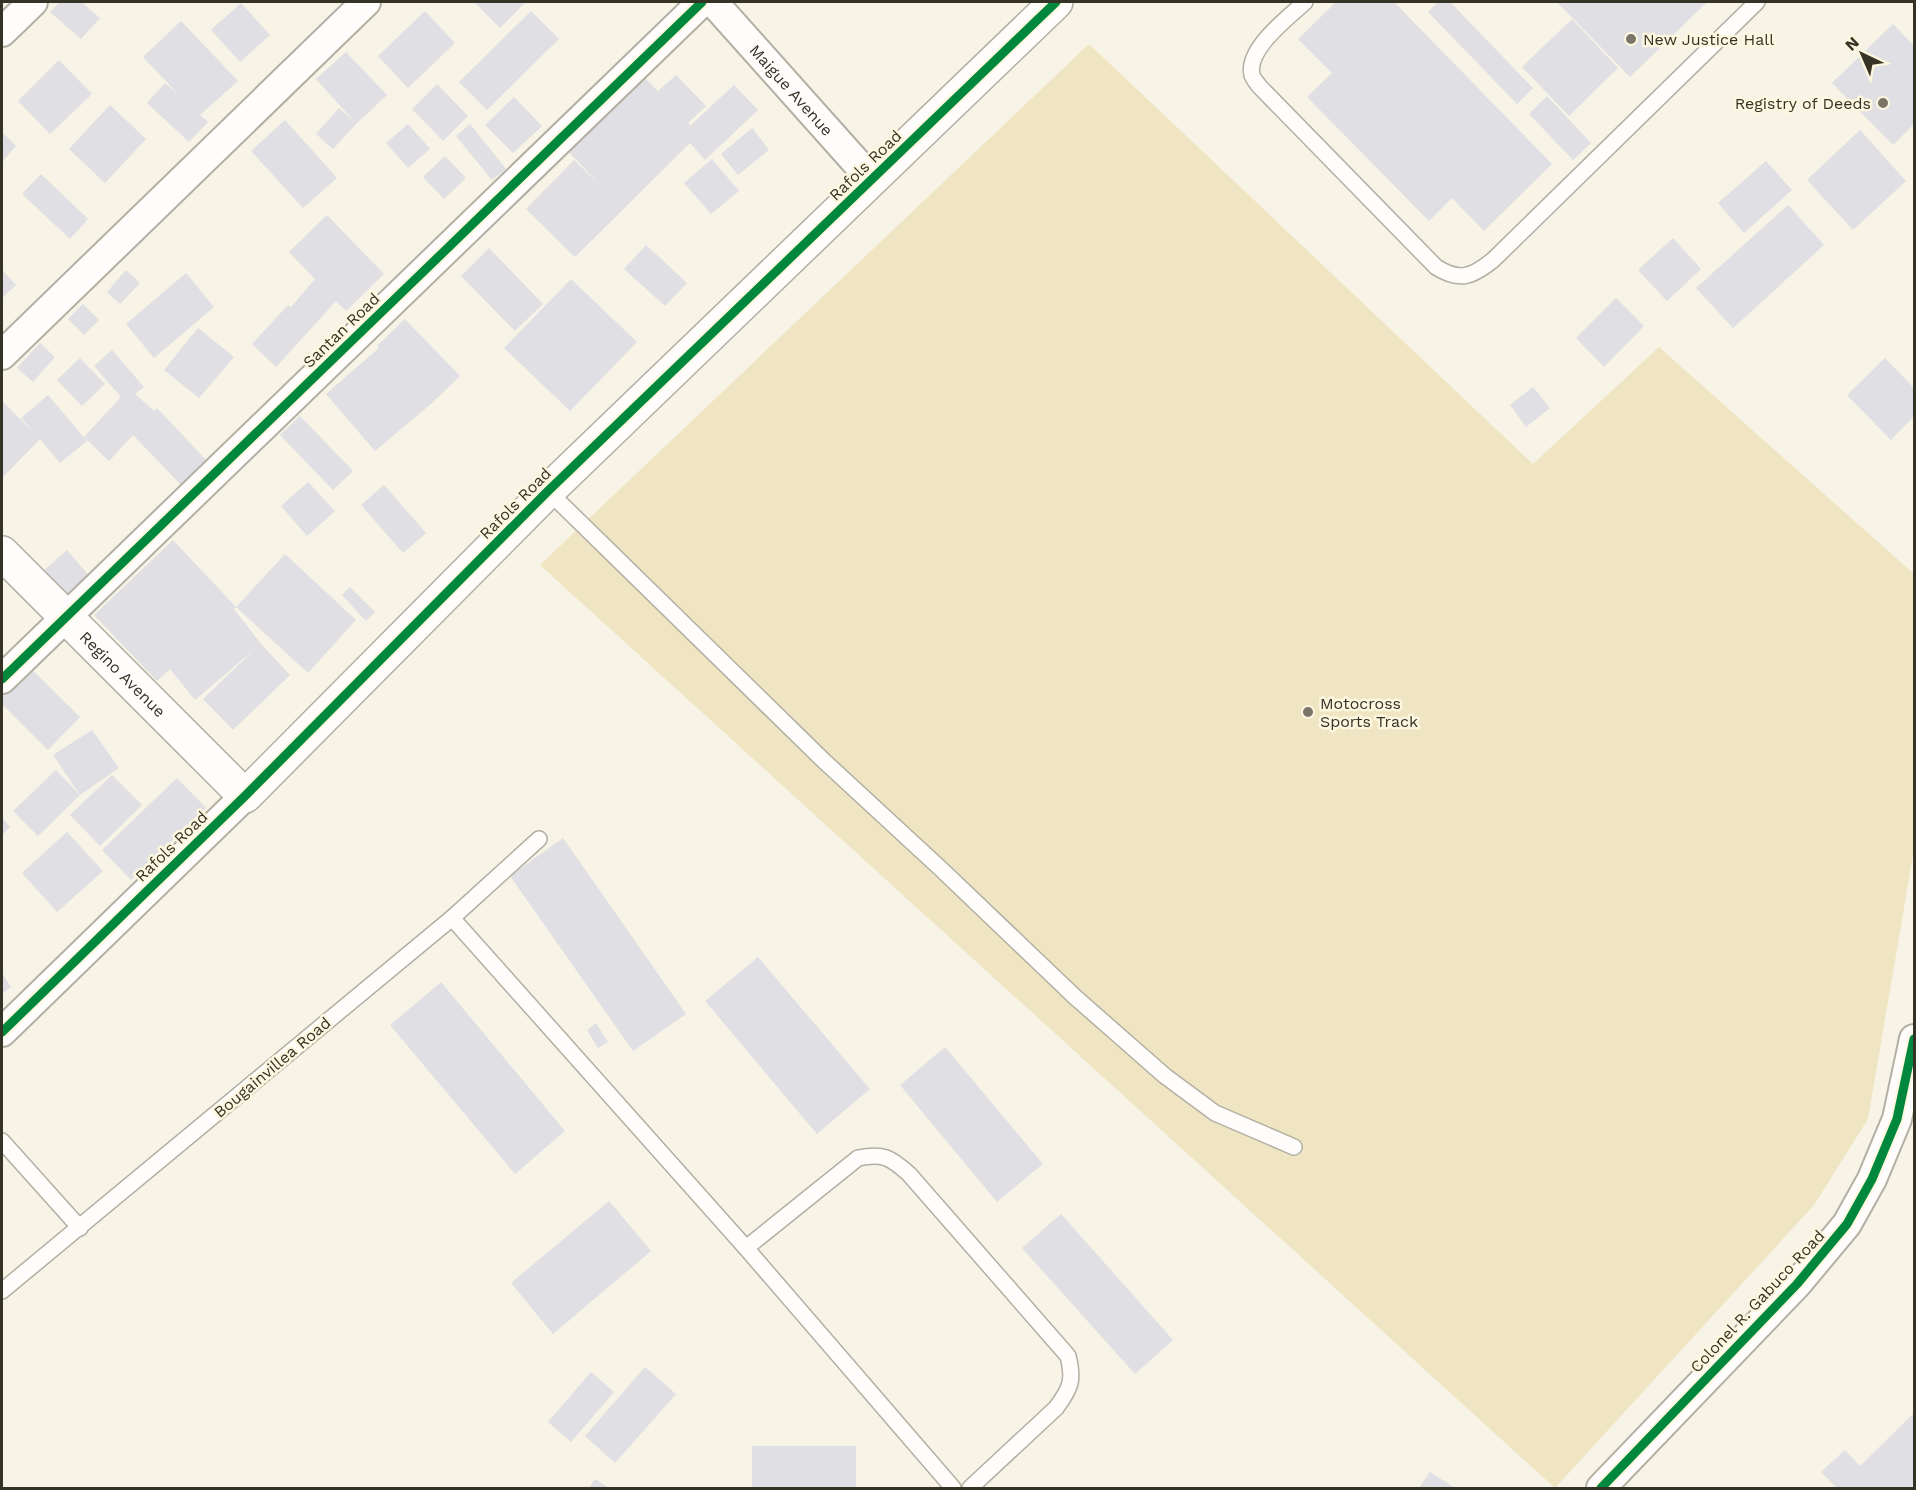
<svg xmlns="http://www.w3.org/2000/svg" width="1916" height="1490" font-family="'Work Sans',sans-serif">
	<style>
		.green { fill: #f0e5c2 }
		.building { fill: #e0dfe3 }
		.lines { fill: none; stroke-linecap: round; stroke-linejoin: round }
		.service-casing { stroke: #b2afa3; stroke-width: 18 }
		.minor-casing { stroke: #b2afa3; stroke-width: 32 }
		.tertiary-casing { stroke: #b2afa3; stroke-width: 36 }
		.service { stroke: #fefdfb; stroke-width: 15 }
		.minor { stroke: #fefdfb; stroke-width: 28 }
		.tertiary { stroke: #fefdfb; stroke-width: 33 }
		.cycleway-casing { stroke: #fef7df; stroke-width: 13 }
		.cycleway { stroke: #00873e; stroke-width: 9 }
		.poi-dot { fill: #797669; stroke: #fef7df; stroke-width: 2 }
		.labels { text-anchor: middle; stroke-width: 5; stroke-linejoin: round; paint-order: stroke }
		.poi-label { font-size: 16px; fill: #353226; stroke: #fef7df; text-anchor: start }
		.street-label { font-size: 16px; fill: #353226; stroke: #fef7df }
	</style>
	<rect width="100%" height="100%" fill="#f7f3e6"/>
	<polygon class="green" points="1089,44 1533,464 1659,347 1914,574 1914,849 1868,1119 1814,1205 1555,1488 540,565"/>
	<g class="building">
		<polygon points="60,2 81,2 100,18 81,39 50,12"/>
		<polygon points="474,2 526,2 500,28"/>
		<polygon points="1336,2 1394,2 1552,164 1484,231 1452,198 1429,221 1307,97 1332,73 1298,39"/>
		<polygon points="1438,2 1450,2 1533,88 1517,104 1428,12"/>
		<polygon points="1557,2 1707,2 1630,77"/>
		<polygon points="241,3 270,35 240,62 211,30"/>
		<polygon points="425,11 455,43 408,88 378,56"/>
		<polygon points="531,11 559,39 487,110 459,82"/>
		<polygon points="1572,19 1618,68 1569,116 1522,67"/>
		<polygon points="181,21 238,81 200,115 208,122 189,142 147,103 165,83 179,95 143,57"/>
		<polygon points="1893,24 1914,46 1914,124 1893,145 1832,83"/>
		<polygon points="346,52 387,95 356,124 333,149 316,134 339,108 355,122 316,79"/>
		<polygon points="59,60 92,94 50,134 18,101"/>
		<polygon points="676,75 706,106 688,123 691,125 734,85 758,110 705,160 690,143 575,257 526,209 574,160 602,187 567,150 643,76 658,91"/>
		<polygon points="437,84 468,116 443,141 412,109"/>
		<polygon points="1547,96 1591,143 1573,160 1529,114"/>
		<polygon points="514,97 542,126 513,153 485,125"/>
		<polygon points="110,105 146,139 105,183 69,149"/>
		<polygon points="285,120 337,178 303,208 251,151"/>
		<polygon points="408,124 430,149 408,168 386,143"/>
		<polygon points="470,124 506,169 492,180 456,136"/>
		<polygon points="752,128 769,150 738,175 721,154"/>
		<polygon points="1860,130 1906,181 1853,230 1807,180"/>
		<polygon points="2,132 16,146 2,162"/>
		<polygon points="445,156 466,178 444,199 423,177"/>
		<polygon points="712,159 739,191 711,214 684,183"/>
		<polygon points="1766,161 1792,190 1744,233 1718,203"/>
		<polygon points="41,174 88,219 70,239 22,194"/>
		<polygon points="1788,205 1824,245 1733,328 1696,288"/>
		<polygon points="327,215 384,274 346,311 336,301 276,367 252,344 288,305 291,307 315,279 289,252"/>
		<polygon points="1673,238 1701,269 1667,301 1638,270"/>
		<polygon points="646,245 687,283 665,306 624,269"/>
		<polygon points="489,248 543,304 515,331 461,276"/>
		<polygon points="2,270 16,285 2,298"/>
		<polygon points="126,270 140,283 120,304 107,292"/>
		<polygon points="186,273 214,307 154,358 126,324"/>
		<polygon points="571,279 637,342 570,411 504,348"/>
		<polygon points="1616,298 1644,326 1604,367 1576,338"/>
		<polygon points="83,304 99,320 84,335 68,319"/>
		<polygon points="405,319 460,376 432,403 375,451 326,394 379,348 377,346"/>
		<polygon points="198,328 234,357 199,398 164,370"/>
		<polygon points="40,343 55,357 33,382 17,368"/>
		<polygon points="112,350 144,387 135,394 154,411 157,408 208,462 183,487 133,435 109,461 84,437 121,397 94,366"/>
		<polygon points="80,358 105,384 82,406 57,380"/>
		<polygon points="1885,358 1914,388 1914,416 1891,440 1847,395"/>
		<polygon points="1533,387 1550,408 1526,427 1510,405"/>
		<polygon points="48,395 87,441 60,463 40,439 2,478 2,401 34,433 21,418"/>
		<polygon points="300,416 353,471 333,490 280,435"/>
		<polygon points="308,482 335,511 307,536 281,506"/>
		<polygon points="384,485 426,533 403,553 361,505"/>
		<polygon points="173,540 236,607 234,609 261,644 290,675 233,730 203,699 256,648 195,700 170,669 157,681 94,615"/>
		<polygon points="67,550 92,579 65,602 40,574"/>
		<polygon points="285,554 356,620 308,673 236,607"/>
		<polygon points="350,587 375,612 366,621 342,595"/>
		<polygon points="30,668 80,717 48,750 2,704 2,697"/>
		<polygon points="92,730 119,768 80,795 38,836 13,811 56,770 80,795 53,755"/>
		<polygon points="112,775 142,805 100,846 70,815"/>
		<polygon points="177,778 206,808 131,880 102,850"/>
		<polygon points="2,818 10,827 2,835"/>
		<polygon points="67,832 103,871 57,912 22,873"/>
		<polygon points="563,838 686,1014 633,1051 510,876"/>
		<polygon points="758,957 870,1089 817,1134 705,1001"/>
		<polygon points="2,973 11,987 2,994"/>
		<polygon points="441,982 565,1131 515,1174 390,1025"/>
		<polygon points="596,1023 608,1042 598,1048 587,1030"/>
		<polygon points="945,1047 1043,1164 997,1202 900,1085"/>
		<polygon points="609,1201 651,1251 553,1334 511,1283"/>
		<polygon points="1061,1214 1173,1340 1135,1374 1022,1248"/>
		<polygon points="645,1367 676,1394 615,1463 585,1436"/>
		<polygon points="591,1372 614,1392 571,1442 548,1422"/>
		<polygon points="1914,1413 1914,1488 1837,1488 1821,1472 1845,1450 1860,1466"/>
		<rect x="752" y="1446" width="104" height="42"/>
		<polygon points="1430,1472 1455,1488 1419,1488"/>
		<polygon points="595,1479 609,1488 589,1488"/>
	</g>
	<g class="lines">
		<defs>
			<g id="service">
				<path d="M1305,2C1288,18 1246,49 1252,75C1253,79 1257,83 1260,87L1436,267C1460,282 1472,277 1493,260L1757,2"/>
				<polyline points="548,491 824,761 941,869 1075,997 1165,1076 1215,1113 1294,1147"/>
				<polyline points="452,918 746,1248 953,1488"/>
				<polyline points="2,1141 80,1228"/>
				<path d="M746,1248L858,1158C883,1153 890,1157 909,1174L1068,1356C1074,1380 1071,1388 1056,1408L970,1488"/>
				<polyline points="2,1291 452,918 539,839"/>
			</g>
			<g id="minor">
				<path id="s1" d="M713,2L872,180"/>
				<polyline points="2,32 33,2"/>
				<polyline points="2,355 366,2"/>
				<polyline points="2,679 702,2"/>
				<polyline points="2,1032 245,796"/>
				<polyline points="1601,1488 1797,1284 1847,1224 1872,1179 1897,1119 1914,1039"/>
			</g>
			<g id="tertiary">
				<path id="s2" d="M2,553L245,796L548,491L1056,2"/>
			</g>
		</defs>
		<use href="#service" class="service-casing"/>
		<use href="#minor" class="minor-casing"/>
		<use href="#tertiary" class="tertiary-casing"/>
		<use href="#service" class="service"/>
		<use href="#minor" class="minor"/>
		<use href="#tertiary" class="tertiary"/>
		<defs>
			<g id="cycleway">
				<polyline points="2,679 702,2"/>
				<polyline points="2,1032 245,796 548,491 1056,2"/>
				<polyline points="1601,1488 1797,1284 1847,1224 1872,1179 1897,1119 1914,1039"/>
			</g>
		</defs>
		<use href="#cycleway" class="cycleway-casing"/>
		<use href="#cycleway" class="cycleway"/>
	</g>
	<g class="poi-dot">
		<circle cx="1631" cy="39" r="6"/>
		<circle cx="1883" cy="103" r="6"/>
		<circle cx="1308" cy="712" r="6"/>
	</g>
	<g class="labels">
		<g class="poi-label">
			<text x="1643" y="45">New Justice Hall</text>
			<text x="1871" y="109" text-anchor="end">Registry of Deeds</text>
			<text x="1320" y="709">Motocross<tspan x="1320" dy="18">Sports Track</tspan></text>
		</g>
		<g class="street-label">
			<text dy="6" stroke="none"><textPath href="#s1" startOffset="118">Maigue Avenue</textPath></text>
			<text transform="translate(865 165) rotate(-44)" y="6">Rafols Road</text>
			<text transform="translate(341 330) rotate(-44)" y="6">Santan Road</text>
			<text transform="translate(515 503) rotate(-45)" y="6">Rafols Road</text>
			<text dy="6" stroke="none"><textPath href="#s2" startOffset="171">Regino Avenue</textPath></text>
			<text transform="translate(171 846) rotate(-44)" y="6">Rafols Road</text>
			<text transform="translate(272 1067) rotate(-40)" y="6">Bougainvillea Road</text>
			<text transform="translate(1757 1301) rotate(-47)" y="6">Colonel R. Gabuco Road</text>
		</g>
	</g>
	<rect width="1916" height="1490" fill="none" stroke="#353226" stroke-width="6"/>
	<g transform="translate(1862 54) rotate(316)" stroke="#fef7df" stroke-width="4.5" paint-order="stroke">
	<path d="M0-4.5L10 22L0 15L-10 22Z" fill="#353226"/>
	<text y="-9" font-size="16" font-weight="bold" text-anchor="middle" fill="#353226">N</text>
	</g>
</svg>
